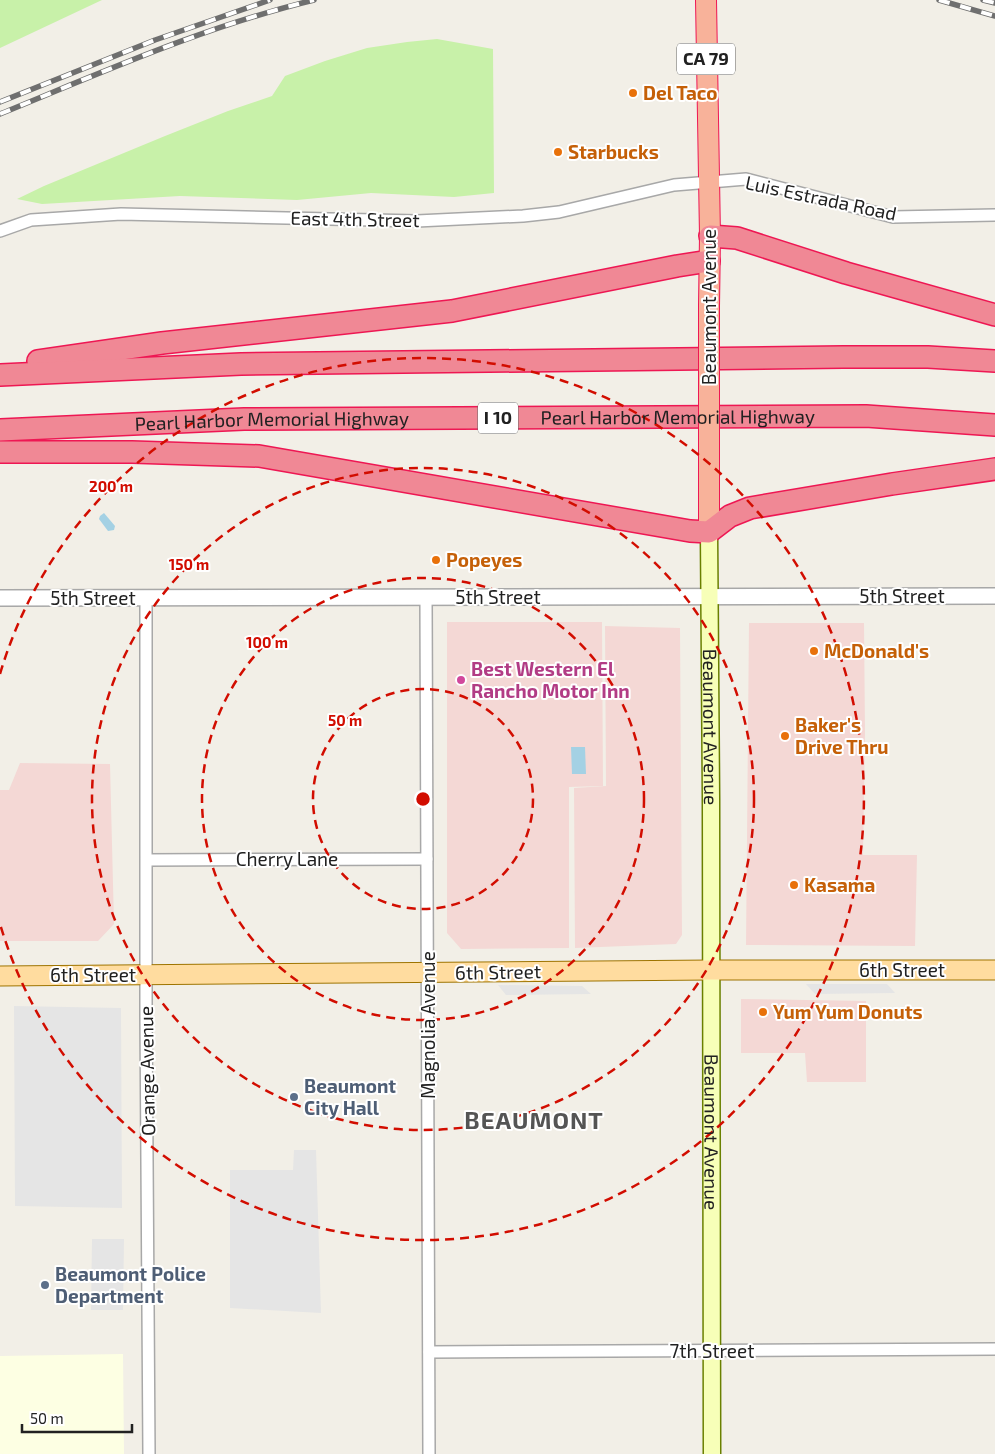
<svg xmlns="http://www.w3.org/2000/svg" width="995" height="1454" font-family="'Exo 2',sans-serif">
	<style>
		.commercial { fill: #f4d8d5 }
		.education { fill: #fdffe3 }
		.grass { fill: #c8f1a9 }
		.parking { fill: #e5e5e5 }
		.water { fill: #a4d1e4 }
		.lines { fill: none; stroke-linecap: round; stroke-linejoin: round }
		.minor-casing { stroke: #a8a8a8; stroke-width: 14 }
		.tertiary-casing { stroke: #a8a8a8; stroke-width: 18 }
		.secondary-casing { stroke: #6a8000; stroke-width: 19 }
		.primary-casing { stroke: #9e7400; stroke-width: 21 }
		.trunk-casing { stroke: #ee1753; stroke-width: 22 }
		.motorway-casing { stroke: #ee1753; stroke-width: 24 }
		.minor { stroke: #fff; stroke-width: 11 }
		.tertiary { stroke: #fff; stroke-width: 15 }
		.secondary { stroke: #f7ffb8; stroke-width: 16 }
		.primary { stroke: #ffdc9f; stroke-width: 19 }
		.trunk { stroke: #f8b29a; stroke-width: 20 }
		.motorway { stroke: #f08895; stroke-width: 21 }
		.rail-casing { stroke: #6f6f6f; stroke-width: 5.5 }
		.rail { stroke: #fff; stroke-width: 4; stroke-dasharray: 11; stroke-linecap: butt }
		.trunk-bridge-casing { stroke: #ee1753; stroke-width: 22; stroke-linecap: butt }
		.trunk-bridge { stroke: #f8b29a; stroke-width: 20 }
		.ring { fill: none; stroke: #d20d00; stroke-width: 2.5; stroke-dasharray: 9 6 }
		.food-dot { fill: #e8710a; stroke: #fff; stroke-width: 2 }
		.hotel-dot { fill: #d1479c; stroke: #fff; stroke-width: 2 }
		.service-dot { fill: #5c6f8a; stroke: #fff; stroke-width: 2 }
		.labels { text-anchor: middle; stroke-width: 4; stroke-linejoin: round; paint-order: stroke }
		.shield { fill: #fff; stroke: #646464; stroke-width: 1 }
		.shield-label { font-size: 18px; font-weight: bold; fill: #212121 }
		.food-label { font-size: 19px; font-weight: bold; fill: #c56008; stroke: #fff; text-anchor: start }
		.street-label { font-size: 19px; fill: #212121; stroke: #fff }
		.hotel-label { font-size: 19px; font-weight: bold; fill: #b23c85; stroke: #fff; text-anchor: start }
		.service-label { font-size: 19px; font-weight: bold; fill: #4e5e75; stroke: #fff; text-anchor: start }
		.district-label { font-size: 24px; font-weight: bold; letter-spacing: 1px; fill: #545454; stroke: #fff }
		.centre { fill: #d20d00; stroke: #fff; stroke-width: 2.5 }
		.ring-label { font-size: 15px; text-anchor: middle; font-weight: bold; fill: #d20d00; stroke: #fff; stroke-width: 4; stroke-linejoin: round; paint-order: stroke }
	</style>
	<rect width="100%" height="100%" fill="#f2efe7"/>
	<g class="commercial">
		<polygon points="447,622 602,622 603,786 569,787 569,948 461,949 447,933"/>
		<polygon points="749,623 864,623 865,733 863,855 917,855 915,946 746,945"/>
		<polygon points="605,626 680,628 682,935 676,944 575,948 574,788 606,786"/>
		<polygon points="20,763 110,764 114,924 98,941 0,941 0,790 9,790"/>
		<polygon points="741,999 866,1001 866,1082 807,1082 805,1053 741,1053"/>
	</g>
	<polygon class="education" points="123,1354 124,1454 0,1454 0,1356"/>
	<g class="grass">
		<polygon points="0,0 102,0 0,48"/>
		<polygon points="437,39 493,49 494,193 454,197 371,193 297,200 180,196 42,204 17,199 44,186 165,136 228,111 272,96 285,76 325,61 367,48 407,42"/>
	</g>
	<g class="parking">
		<polygon points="806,984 887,984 895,993 815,994"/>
		<polygon points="498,985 582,986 591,994 506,995"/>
		<polygon points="14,1006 121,1008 122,1208 15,1206"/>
		<polygon points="294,1150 316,1150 321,1313 230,1308 230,1170 293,1170"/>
		<polygon points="92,1239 124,1239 123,1310 91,1310"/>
	</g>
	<g class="water">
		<polygon points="104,513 115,526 114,530 108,531 99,519 100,516"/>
		<polygon points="571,747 585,747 586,774 572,774"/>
	</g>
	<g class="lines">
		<defs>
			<g id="minor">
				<polyline points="0,231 31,220 121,214 417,221 523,216 559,212 674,185 746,179 893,217 995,215"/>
				<polyline points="146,597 146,1015 149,1454"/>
				<polyline points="426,597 429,1454"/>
				<polyline points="147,860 427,859"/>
				<polyline points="429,1352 995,1349"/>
			</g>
			<polyline id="tertiary" points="0,598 995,596"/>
			<g id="secondary">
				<path id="s1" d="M709,532L711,799L712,1454"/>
			</g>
			<polyline id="primary" points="0,976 711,970 995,970"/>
			<g id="trunk">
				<polyline points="706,0 710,236 709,306"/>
				<polyline points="709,532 709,468"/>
			</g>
			<g id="motorway">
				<polyline points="710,236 737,238 846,273 995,315"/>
				<polyline points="38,361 162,343 452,311 677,266 709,261"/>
				<polyline points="0,375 241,364 843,357 928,357 995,361"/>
				<path id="s2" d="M0,430L244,419L866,416L995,425"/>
				<polyline points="0,452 132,452 259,456 690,531 709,532 730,516 750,508 892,484 995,469"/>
			</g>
		</defs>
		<use href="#minor" class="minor-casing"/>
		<use href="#tertiary" class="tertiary-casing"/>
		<use href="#secondary" class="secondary-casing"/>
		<use href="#primary" class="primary-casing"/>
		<use href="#trunk" class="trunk-casing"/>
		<use href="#motorway" class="motorway-casing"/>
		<use href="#minor" class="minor"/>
		<use href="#tertiary" class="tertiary"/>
		<use href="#secondary" class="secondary"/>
		<use href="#primary" class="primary"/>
		<use href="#trunk" class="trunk"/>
		<use href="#motorway" class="motorway"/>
		<defs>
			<g id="rail">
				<polyline points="939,0 995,16"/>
				<polyline points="983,0 995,3"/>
				<polyline points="0,102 155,40 270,0"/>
				<path d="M0,114C103,72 206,26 314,0"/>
			</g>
		</defs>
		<use href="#rail" class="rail-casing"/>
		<use href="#rail" class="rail"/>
		<defs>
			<polyline id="trunk-bridge" points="709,306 709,468"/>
		</defs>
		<use href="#trunk-bridge" class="trunk-bridge-casing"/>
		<use href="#trunk-bridge" class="trunk-bridge"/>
	</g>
	<g class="ring">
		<circle cx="423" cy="799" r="110"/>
		<circle cx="423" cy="799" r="221"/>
		<circle cx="423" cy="799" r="331"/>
		<path d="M0 674A441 441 0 1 1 0 924"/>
	</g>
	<g class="food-dot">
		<circle cx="633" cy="93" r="5"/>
		<circle cx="558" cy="152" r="5"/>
		<circle cx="436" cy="560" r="5"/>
		<circle cx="814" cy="651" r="5"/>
		<circle cx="785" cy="736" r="5"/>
		<circle cx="794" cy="885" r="5"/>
		<circle cx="763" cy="1012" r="5"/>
	</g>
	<circle class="hotel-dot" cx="461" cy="680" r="5"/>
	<g class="service-dot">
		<circle cx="294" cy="1097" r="5"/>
		<circle cx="45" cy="1285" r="5"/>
	</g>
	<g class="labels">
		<g class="shield">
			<rect x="677" y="43.5" width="58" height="31" rx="4"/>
			<rect x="478" y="402.5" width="40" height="31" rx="4"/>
		</g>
		<g class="shield-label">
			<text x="706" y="65">CA 79</text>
			<text x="498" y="424">I 10</text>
		</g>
		<g class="food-label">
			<text x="643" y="100">Del Taco</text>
			<text x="568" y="159">Starbucks</text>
			<text x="446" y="567">Popeyes</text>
			<text x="824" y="658">McDonald's</text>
			<text x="795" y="732">Baker's<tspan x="795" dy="22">Drive Thru</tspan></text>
			<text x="804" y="892">Kasama</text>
			<text x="773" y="1019">Yum Yum Donuts</text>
		</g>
		<g class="street-label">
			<text transform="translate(821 198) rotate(12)" y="7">Luis Estrada Road</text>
			<text transform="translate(355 219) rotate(1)" y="7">East 4th Street</text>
			<text transform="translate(709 307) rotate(-90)" y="7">Beaumont Avenue</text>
			<text dy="7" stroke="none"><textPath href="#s2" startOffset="678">Pearl Harbor Memorial Highway</textPath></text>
			<text dy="7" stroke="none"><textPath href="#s2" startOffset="272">Pearl Harbor Memorial Highway</textPath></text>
			<text x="902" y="603">5th Street</text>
			<text x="498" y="604">5th Street</text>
			<text x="93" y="605">5th Street</text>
			<text dy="7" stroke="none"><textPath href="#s1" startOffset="195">Beaumont Avenue</textPath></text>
			<text x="287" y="866">Cherry Lane</text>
			<text x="902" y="977">6th Street</text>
			<text transform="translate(498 972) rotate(-1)" y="7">6th Street</text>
			<text x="93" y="982">6th Street</text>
			<text transform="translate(428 1025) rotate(-90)" y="7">Magnolia Avenue</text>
			<text transform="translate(147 1071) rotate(-91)" y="7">Orange Avenue</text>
			<text dy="7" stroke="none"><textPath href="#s1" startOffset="600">Beaumont Avenue</textPath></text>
			<text x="712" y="1358">7th Street</text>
		</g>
		<g class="hotel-label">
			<text x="471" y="676">Best Western El<tspan x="471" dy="22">Rancho Motor Inn</tspan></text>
		</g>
		<g class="service-label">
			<text x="304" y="1093">Beaumont<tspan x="304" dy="22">City Hall</tspan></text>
			<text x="55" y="1281">Beaumont Police<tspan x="55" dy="22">Department</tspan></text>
		</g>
		<g class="district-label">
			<text x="534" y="1129">BEAUMONT</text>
		</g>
	</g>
	<circle cx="423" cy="799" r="8" class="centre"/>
	<g class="ring-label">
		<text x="111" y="492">200 m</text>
		<text x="189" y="570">150 m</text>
		<text x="267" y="648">100 m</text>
		<text x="345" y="726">50 m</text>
	</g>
	<path d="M22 1424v8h110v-8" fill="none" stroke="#212121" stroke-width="2.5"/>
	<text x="30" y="1424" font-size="15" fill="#212121" stroke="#ffffff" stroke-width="4" paint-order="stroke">50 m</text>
</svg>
